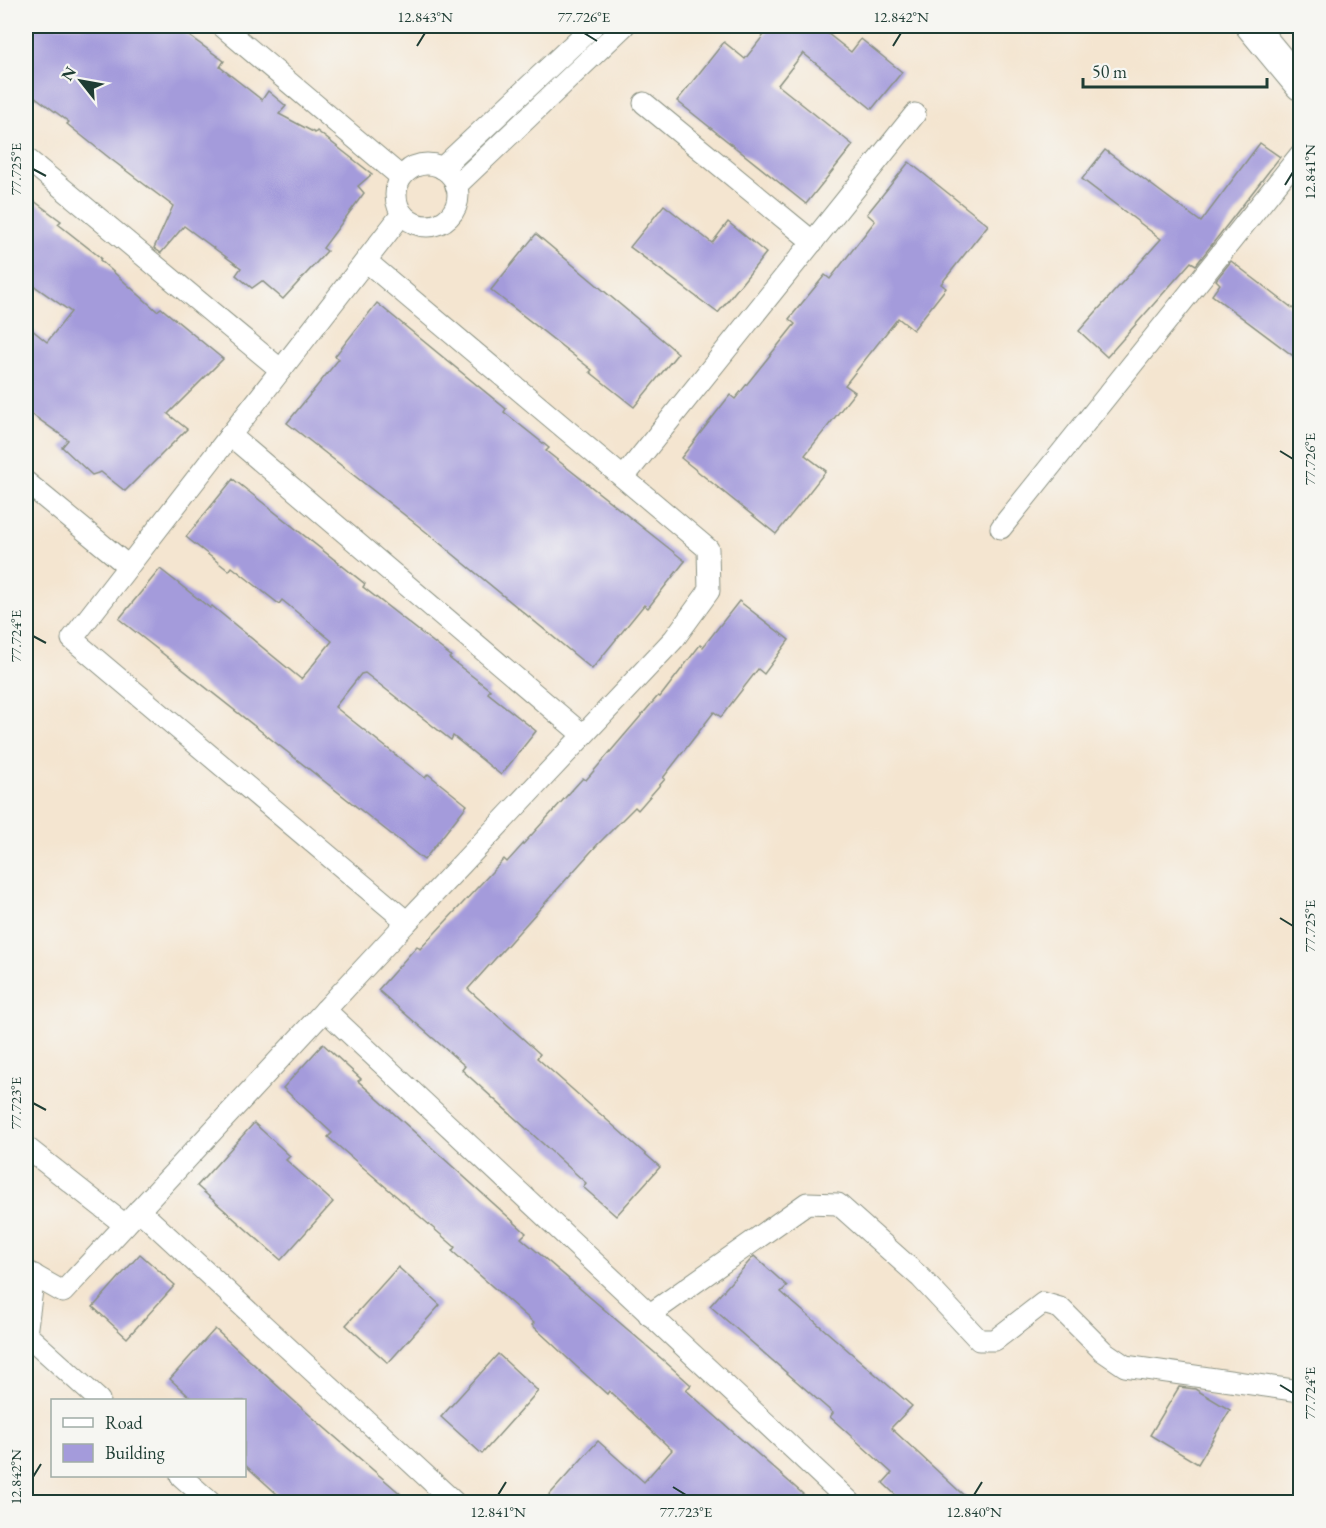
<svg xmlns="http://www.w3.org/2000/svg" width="1326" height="1528" font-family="'EB Garamond',serif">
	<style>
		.building { fill: #a49bdb }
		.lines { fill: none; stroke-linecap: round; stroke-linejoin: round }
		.street-casing { stroke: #8a9182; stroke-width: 23 }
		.secondary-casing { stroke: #8a9182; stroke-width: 32 }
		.street { stroke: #fff; stroke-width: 21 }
		.secondary { stroke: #fff; stroke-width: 30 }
		.ticks { fill: none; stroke: #1f3d34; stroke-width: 2 }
		.neatline { fill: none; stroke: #1f3d34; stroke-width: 2 }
		.ticks-label { font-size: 15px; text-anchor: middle; fill: #1f3d34 }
	</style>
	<rect width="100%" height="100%" fill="#f6f6f2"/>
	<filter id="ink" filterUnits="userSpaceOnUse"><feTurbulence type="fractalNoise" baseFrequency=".0167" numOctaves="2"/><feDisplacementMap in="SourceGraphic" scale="12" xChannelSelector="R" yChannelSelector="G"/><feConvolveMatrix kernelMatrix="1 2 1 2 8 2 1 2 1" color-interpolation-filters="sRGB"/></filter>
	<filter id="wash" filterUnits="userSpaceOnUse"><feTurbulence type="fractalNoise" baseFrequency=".008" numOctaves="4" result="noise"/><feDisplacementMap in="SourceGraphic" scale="24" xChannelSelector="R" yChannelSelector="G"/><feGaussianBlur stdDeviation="1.35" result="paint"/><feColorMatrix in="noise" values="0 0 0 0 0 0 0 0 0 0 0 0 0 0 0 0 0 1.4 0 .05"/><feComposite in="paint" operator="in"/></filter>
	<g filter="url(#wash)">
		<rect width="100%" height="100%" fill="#f4e5d0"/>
		<g id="blocks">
			<g class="building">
				<polygon points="26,26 175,26 224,61 220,67 262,100 268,91 286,106 279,114 315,133 317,131 372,174 358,186 364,193 323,248 327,251 283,299 262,281 252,288 236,275 241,268 184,226 161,253 154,248 173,206 112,160 67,124 69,122 26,90"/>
				<polygon points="771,26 818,26 851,52 861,39 902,72 872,109 803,53 778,85 853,145 806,204 677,101 724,42 745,59"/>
				<polygon points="1260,143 1280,157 1196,265 1191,262 1107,357 1079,331 1161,239 1082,179 1105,150 1201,222"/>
				<polygon points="909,162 988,225 941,284 946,288 913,330 898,318 845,385 855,392 805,455 826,471 776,534 681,458 730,395 735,399 795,324 789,319 825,275 830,279 875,221 867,214"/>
				<polygon points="26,195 61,221 58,224 101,258 100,260 157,311 161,308 223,359 168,414 187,429 125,491 101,472 92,475 62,447 68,440 26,410 26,325 47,342 71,312 26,280"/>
				<polygon points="664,205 712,243 728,222 766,253 718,313 630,247"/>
				<polygon points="536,234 678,353 634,407 590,372 592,370 491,290"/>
				<polygon points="1231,261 1300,314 1300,361 1212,295 1220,284 1216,280"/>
				<polygon points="377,303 506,409 504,412 549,448 546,451 685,561 648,608 644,605 592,669 425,531 287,423 339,359 335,356"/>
				<polygon points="233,479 365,584 363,587 451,656 449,658 490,690 488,693 536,731 501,775 453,736 451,740 365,673 361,674 335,707 425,778 428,774 467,805 424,860 119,619 160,569 210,608 212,606 301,679 308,671 332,641 282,600 279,604 232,567 229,571 186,537"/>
				<polygon points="739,601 789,640 764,674 758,669 721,717 714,712 663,778 665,779 638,810 635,807 597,845 468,989 540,1054 537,1058 660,1167 616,1216 583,1187 586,1183 462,1070 465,1066 378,990 417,946 420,949 504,859 507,862 583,778 586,780 658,696 660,697 700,645 703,647"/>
				<polygon points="323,1044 361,1079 358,1081 526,1233 521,1238 662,1359 691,1385 686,1390 813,1503 542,1503 598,1441 644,1482 672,1450 609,1391 607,1394 577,1367 532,1325 534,1323 452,1251 455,1247 328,1137 332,1133 283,1088"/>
				<polygon points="254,1123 290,1156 286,1160 333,1202 281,1260 197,1186"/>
				<polygon points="140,1254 175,1285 127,1338 93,1307"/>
				<polygon points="754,1256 787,1286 781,1292 912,1406 891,1428 972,1503 904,1503 883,1483 892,1473 830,1417 833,1413 710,1306"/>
				<polygon points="398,1267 440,1305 388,1363 346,1325"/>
				<polygon points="215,1329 304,1410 411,1503 287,1503 244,1464 244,1401 194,1401 170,1379"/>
				<polygon points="498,1354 538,1391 482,1454 441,1417"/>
				<polygon points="1179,1387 1195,1389 1230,1410 1198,1464 1150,1435"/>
			</g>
		</g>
	</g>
	<g filter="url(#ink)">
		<use href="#blocks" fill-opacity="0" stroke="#8a9182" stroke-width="1.5"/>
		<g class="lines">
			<defs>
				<g id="street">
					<polyline points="222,26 401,177"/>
					<polyline points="644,103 813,242"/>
					<polyline points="26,158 281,370"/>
					<circle cx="427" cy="195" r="31"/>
					<polyline points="442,168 593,26"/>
					<polyline points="456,186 624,26"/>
					<polyline points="366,261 708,549 709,591 674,639 407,922 72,639 402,214"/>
					<polyline points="230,435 583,735"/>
					<polyline points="624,477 915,114"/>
					<polyline points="26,482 128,566"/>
					<polyline points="1001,528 1300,155"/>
					<polyline points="325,1010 850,1502"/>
					<polyline points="26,1147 125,1225"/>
					<polyline points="139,1210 454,1502"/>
					<polyline points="26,1271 63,1292 407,922"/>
					<polyline points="34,1275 26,1334 99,1400"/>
					<polyline points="649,1315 807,1203 838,1204 921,1278 979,1340 995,1340 1043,1303 1060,1308 1103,1351 1125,1366 1300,1391"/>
					<polyline points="181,1476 210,1502"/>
				</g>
				<polyline id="secondary" points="1251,26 1300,85"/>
			</defs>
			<use href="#street" class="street-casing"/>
			<use href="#secondary" class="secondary-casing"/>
			<use href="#street" class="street"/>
			<use href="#secondary" class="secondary"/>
		</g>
	</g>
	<path class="ticks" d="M584,33L597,41M417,46L425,33M893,46L901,33M33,169L46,176M1285,185L1293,172M1280,451L1293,459M33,636L46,643M1280,918L1293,926M33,1103L46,1110M1280,1385L1293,1393M33,1477L41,1464M673,1487L686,1495M498,1495L506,1482M974,1495L982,1482"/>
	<rect width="1326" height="1528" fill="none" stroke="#f6f6f2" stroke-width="66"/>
	<rect x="51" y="1399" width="195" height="78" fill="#f6f6f2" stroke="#a0aca6" stroke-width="1.5"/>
	<rect x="63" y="1418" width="30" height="9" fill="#ffffff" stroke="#a0aca6" stroke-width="1.5"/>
	<text x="105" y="1429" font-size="18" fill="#1f3d34">Road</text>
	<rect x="63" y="1444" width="30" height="18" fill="#a49bdb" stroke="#a0aca6" stroke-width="1.5"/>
	<text x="105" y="1459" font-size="18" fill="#1f3d34">Building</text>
	<g transform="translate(81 81) rotate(301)" stroke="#f6f6f2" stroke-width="4.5" paint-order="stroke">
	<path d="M0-4.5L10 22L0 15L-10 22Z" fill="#1f3d34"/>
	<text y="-9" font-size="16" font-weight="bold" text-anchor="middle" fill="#1f3d34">N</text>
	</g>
	<path d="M1083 78v9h184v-9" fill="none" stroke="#1f3d34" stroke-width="3"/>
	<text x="1092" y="78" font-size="18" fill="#1f3d34" stroke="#f6f6f2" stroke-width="4.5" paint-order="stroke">50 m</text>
	<rect x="33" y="33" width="1260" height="1462" class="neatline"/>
	<g class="ticks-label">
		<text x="425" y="22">12.843°N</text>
		<text x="584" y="22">77.726°E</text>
		<text x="901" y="22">12.842°N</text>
		<text transform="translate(16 169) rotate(-90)" y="5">77.725°E</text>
		<text transform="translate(1310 172) rotate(-90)" y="5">12.841°N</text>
		<text transform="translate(1310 459) rotate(-90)" y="5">77.726°E</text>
		<text transform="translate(16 636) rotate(-90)" y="5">77.724°E</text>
		<text transform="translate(1310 926) rotate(-90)" y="5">77.725°E</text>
		<text transform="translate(16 1103) rotate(-90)" y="5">77.723°E</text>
		<text transform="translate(1310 1393) rotate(-90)" y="5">77.724°E</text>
		<text transform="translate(16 1477) rotate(-90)" y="5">12.842°N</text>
		<text x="498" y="1517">12.841°N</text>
		<text x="686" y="1517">77.723°E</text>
		<text x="974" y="1517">12.840°N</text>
	</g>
</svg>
